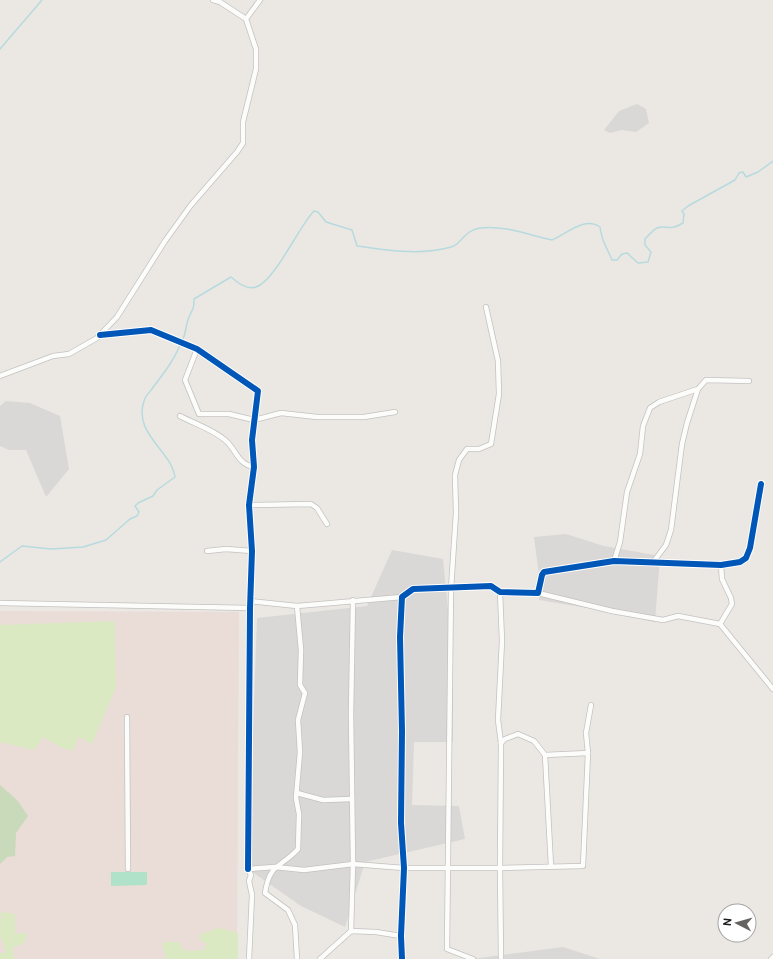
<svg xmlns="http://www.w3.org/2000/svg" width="773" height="959" font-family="Roboto,sans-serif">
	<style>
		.residential { fill: #dad8d6 }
		.military { fill: #eadcd7 }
		.grass { fill: #dae9c2 }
		.forest { fill: #c8dab9 }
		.pitch { fill: #afe2c8 }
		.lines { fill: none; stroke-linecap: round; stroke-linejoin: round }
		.stream { stroke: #b7dade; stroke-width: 1.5 }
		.minor-casing { stroke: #c3c2c0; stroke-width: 6 }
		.minor { stroke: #fcfcfb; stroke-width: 4.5 }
		.cycleway-casing { stroke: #fff; stroke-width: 8 }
		.cycleway { stroke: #0057b8; stroke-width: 6 }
	</style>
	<rect width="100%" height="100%" fill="#ebe8e4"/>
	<g class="residential">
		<polygon points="637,104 646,109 649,123 636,132 622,130 610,133 604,130 619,111"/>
		<polygon points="6,401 30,403 60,416 69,469 46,497 26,450 9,450 0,446 0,406"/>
		<polygon points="566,534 604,546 660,556 655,622 612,612 539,600 540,583 534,537"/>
		<polygon points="392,550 443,559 453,661 453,742 414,742 412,805 459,806 465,839 365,862 345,927 301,906 248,869 257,618 367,606"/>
		<polygon points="563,947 600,959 471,959"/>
	</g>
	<polygon class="military" points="0,611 239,612 237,959 0,959"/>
	<g class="grass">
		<polygon points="115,621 116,687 92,744 78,737 73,751 60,747 44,737 34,750 0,742 0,625"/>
		<polygon points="1,912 15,914 15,934 27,933 25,943 13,947 14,959 0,959 0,954 6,952 0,935"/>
		<polygon points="219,928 238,933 238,959 166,959 162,942 179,942 182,949 189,951 203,950 207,944 199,939 200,934"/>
	</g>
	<polygon class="forest" points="0,785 17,800 28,816 16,833 15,856 7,857 0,864"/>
	<polygon class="pitch" points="111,872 147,872 147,885 111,886"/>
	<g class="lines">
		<g class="stream">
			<polyline points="0,49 42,0"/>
			<path d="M183,339C186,332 186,324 189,317C193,308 194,309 194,299L231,277C238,283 247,290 256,287C275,281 299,226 314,211L318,212L326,222L352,230L357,246C388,250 419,256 451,247C461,245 464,230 480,228C504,225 529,235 552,240C567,234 584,216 600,227C602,243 606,245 612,260H617L622,254L627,253L638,263L648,262L651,252L645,245V239C648,236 653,230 657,228C668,224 668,232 683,223L684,214L682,211L688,206L735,180L739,173L743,172L746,177L758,172L773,161"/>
			<path d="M0,562L22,546L51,549L83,547L106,540L130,519L137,516L139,512L135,506L138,503L153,496L157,490L175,477C171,450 133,434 144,401C145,396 151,391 154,386C164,373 174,360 180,345"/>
		</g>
		<defs>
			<g id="minor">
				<polyline points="213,0 220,2 246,19"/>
				<polyline points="100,335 151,330 197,349 258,391 252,440 254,467 249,505 252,551 250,608 248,869"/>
				<polyline points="197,349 185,380 199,414 229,414 254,420 281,413 317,417 364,417 395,412"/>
				<polyline points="0,376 53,356 69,354 97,338 117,317 165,241 191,205 237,152 243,143 243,122 256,69 256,49 246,19 260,0"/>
				<path d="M180,416C195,424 212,429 225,440C237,450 237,464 254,467"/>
				<polyline points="249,505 311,504 317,508 327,524"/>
				<polyline points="207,551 226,549 252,551"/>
				<polyline points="614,561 620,542 627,492 640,454 643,426 650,408 659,402 698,389 706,380 749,381"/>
				<polyline points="654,561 666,545 671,530 682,444 687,423 698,389"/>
				<polyline points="538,593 612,611 663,620 678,616 720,624 732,604 731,598 722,579 721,565"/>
				<polyline points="353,600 351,713 353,864 404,868 500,868 501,743 498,720 502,641 500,592"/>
				<polyline points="250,601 297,606 402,597"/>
				<polyline points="0,603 250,608"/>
				<polyline points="720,624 773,689"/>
				<polyline points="127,717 128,869"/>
				<polyline points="588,753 586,733 591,705"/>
				<polyline points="545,755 551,866"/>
				<polyline points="297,793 323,800 352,799"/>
				<polyline points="249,959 252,895 249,881 251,875 248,869 275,867 304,870 353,864 351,931"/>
				<path d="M297,959L295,925L288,910L265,893C270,862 281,868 298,849L299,814L296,798L300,752L298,720L305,693L300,685L301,650L297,606"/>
				<polyline points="320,959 351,931 376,932 401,936"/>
				<polyline points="402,959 401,936 404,868 401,823 402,731 400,637 402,597 413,589 491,586 500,592 538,593 542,575 544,572 614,561 721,565 740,562 746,558 750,548 761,484"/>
				<polyline points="473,959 447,949 451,589 456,513 455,475 459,460 467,449 479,449 491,444 499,394 498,361 486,307"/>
				<polyline points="501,959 500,868 583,866 588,753 545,755 534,741 518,734 505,739 501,743"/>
				<polyline points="771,959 773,957"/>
			</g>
		</defs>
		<use href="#minor" class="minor-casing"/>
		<use href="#minor" class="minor"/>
		<defs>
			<g id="cycleway">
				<polyline points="100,335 151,330 197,349 258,391 252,440 254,467 249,505 252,551 250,608 248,869"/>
				<polyline points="402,959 401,936 404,868 401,823 402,731 400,637 402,597 413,589 491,586 500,592 538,593 542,575 544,572 614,561 721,565 740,562 746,558 750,548 761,484"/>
			</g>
		</defs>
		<use href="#cycleway" class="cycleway-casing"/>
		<use href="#cycleway" class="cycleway"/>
	</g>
	<g transform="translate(737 923) rotate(276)"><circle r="19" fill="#ffffff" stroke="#a4a4a4"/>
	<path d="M0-3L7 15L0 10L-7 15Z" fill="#646362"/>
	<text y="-6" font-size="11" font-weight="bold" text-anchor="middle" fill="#1c1c1c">N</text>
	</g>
</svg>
